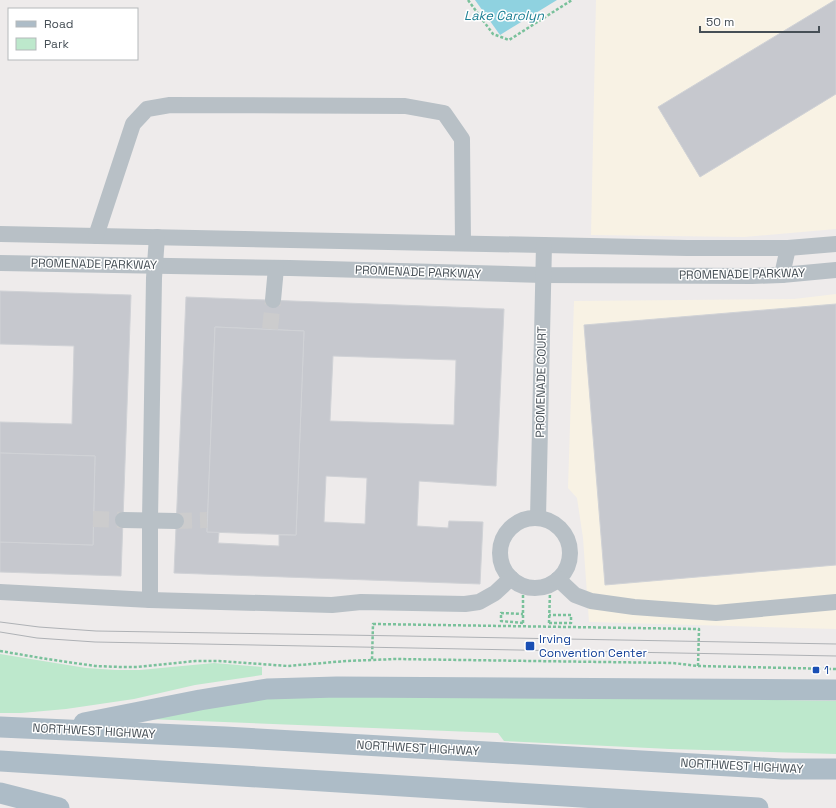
<svg xmlns="http://www.w3.org/2000/svg" width="836" height="808" font-family="'Space Grotesk',sans-serif">
	<style>
		.commercial { fill: #f8f2e4 }
		.green { fill: #bde8cc }
		.water { fill: #8fd2e0 }
		.building { fill: #c6c8ce; stroke: #d0d2d6; fill-rule: evenodd }
		.lines { fill: none; stroke-linecap: round; stroke-linejoin: round }
		.minor-tunnel { stroke: #cccccd; stroke-width: 16; stroke-dasharray: 16 8; stroke-linecap: butt }
		.path { stroke: #79c19b; stroke-width: 2.5; stroke-dasharray: 3 2; stroke-linecap: butt }
		.minor { stroke: #b8c0c6; stroke-width: 16 }
		.major { stroke: #adbcc7; stroke-width: 21 }
		.tram { stroke: #aeb1b5; stroke-width: 1 }
		.transit-dot { fill: #1a4fb4; stroke: #fff; stroke-width: 1.5 }
		.labels { text-anchor: middle; stroke-width: 3; stroke-linejoin: round; paint-order: stroke }
		.street-label { font-size: 12px; fill: #464f56; stroke: #fff }
		.transit-label { font-size: 12px; fill: #164399; stroke: #fff; text-anchor: start }
		.water-label { font-size: 13px; font-style: italic; fill: #1c7f93; stroke: #fff }
	</style>
	<rect width="100%" height="100%" fill="#eeebeb"/>
	<g class="commercial">
		<polygon points="596,0 836,0 836,229 744,237 591,235"/>
		<polygon points="836,294 836,629 589,622 583,538 577,498 568,488 574,301 794,299"/>
	</g>
	<g class="green">
		<polygon points="0,654 86,668 116,670 140,670 214,663 262,667 262,675 195,685 134,699 66,709 21,713 0,713"/>
		<polygon points="257,697 615,697 836,701 836,754 670,749 504,741 498,733 147,719"/>
	</g>
	<polygon class="water" points="475,0 557,0 500,35"/>
	<g class="building">
		<polygon points="835,0 836,0 836,94 700,177 658,107"/>
		<polygon points="0,291 131,295 121,576 0,572 0,542 93,545 95,456 0,453 0,422 72,424 74,346 0,344"/>
		<path d="M186,297L504,309L496,486L419,481L417,526L448,528L449,521L483,522L480,584L174,573ZM215,327L304,331L296,535H279V546L218,543L219,532H207ZM333,356L456,360L454,425L330,421ZM326,476L367,478L365,524L324,522Z"/>
		<polygon points="836,304 836,565 605,585 584,325"/>
		<polygon points="215,327 304,331 296,535 207,532"/>
		<polygon points="0,453 95,456 93,545 0,542"/>
	</g>
	<g class="lines">
		<g class="minor-tunnel">
			<polyline points="270,329 273,300"/>
			<polyline points="93,519 123,520"/>
			<polyline points="176,521 207,520"/>
		</g>
		<g class="path">
			<polyline points="468,0 493,34 509,40 572,0"/>
			<polyline points="523,623 501,621 501,613 523,614"/>
			<polyline points="523,623 523,588"/>
			<polyline points="549,623 571,623 571,615 549,615"/>
			<polyline points="549,623 550,592"/>
			<polygon points="373,624 699,629 698,666 673,663 395,659 372,660"/>
			<polyline points="0,651 47,659 95,666 120,667 137,667 195,661 219,661 288,666 346,661 372,660"/>
			<polyline points="698,666 836,669"/>
		</g>
		<g class="minor">
			<polyline points="0,234 687,248 788,248 836,244"/>
			<polyline points="96,236 133,124 147,109 170,105 405,106 444,113 462,139 463,243"/>
			<polyline points="0,263 290,268 543,275 752,276 782,275 836,270"/>
			<polyline points="782,275 788,248"/>
			<polyline points="273,300 276,268"/>
			<polyline points="538,518 544,245"/>
			<circle cx="535" cy="553" r="35"/>
			<polyline points="123,520 176,521"/>
			<polyline points="558,579 575,595 591,601 634,607 716,613 836,602"/>
			<polyline points="0,592 150,600 332,605 361,602 465,604 479,602 495,593 511,578"/>
			<polyline points="150,600 150,520 154,278 157,237"/>
		</g>
		<g class="major">
			<polyline points="84,723 200,700 267,689 337,687 836,690"/>
			<polyline points="0,727 225,737 782,769 836,769"/>
			<polyline points="0,761 758,808"/>
			<polyline points="0,793 59,808"/>
		</g>
		<g class="tram">
			<polyline points="0,622 39,627 96,631 404,636 836,644"/>
			<polyline points="0,632 37,638 95,642 836,656"/>
		</g>
	</g>
	<g class="transit-dot">
		<rect x="525" y="641" width="10" height="10" rx="2"/>
		<rect x="812" y="666" width="8" height="8" rx="2"/>
	</g>
	<g class="labels">
		<g class="street-label">
			<text transform="translate(94 264) rotate(1)" y="4">PROMENADE PARKWAY</text>
			<text transform="translate(418 272) rotate(2)" y="4">PROMENADE PARKWAY</text>
			<text transform="translate(742 274) rotate(-1)" y="4">PROMENADE PARKWAY</text>
			<text transform="translate(541 382) rotate(-89)" y="4">PROMENADE COURT</text>
			<text transform="translate(94 731) rotate(3)" y="4">NORTHWEST HIGHWAY</text>
			<text transform="translate(418 748) rotate(3)" y="4">NORTHWEST HIGHWAY</text>
			<text transform="translate(742 766) rotate(3)" y="4">NORTHWEST HIGHWAY</text>
		</g>
		<g class="transit-label">
			<text x="539" y="643">Irving<tspan x="539" dy="14">Convention Center</tspan></text>
			<text x="824" y="674">1</text>
		</g>
		<g class="water-label">
			<text x="504" y="20">Lake Carolyn</text>
		</g>
	</g>
	<rect x="8" y="8" width="130" height="52" fill="#ffffff" stroke="#b5b9bb"/>
	<rect x="16" y="21" width="20" height="6" fill="#adbcc7" stroke="#b5b9bb"/>
	<text x="44" y="28" font-size="12" fill="#464f56">Road</text>
	<rect x="16" y="38" width="20" height="12" fill="#bde8cc" stroke="#b5b9bb"/>
	<text x="44" y="48" font-size="12" fill="#464f56">Park</text>
	<path d="M700 26v6h119v-6" fill="none" stroke="#464f56" stroke-width="2"/>
	<text x="706" y="26" font-size="12" fill="#464f56" stroke="#ffffff" stroke-width="3" paint-order="stroke">50 m</text>
</svg>
